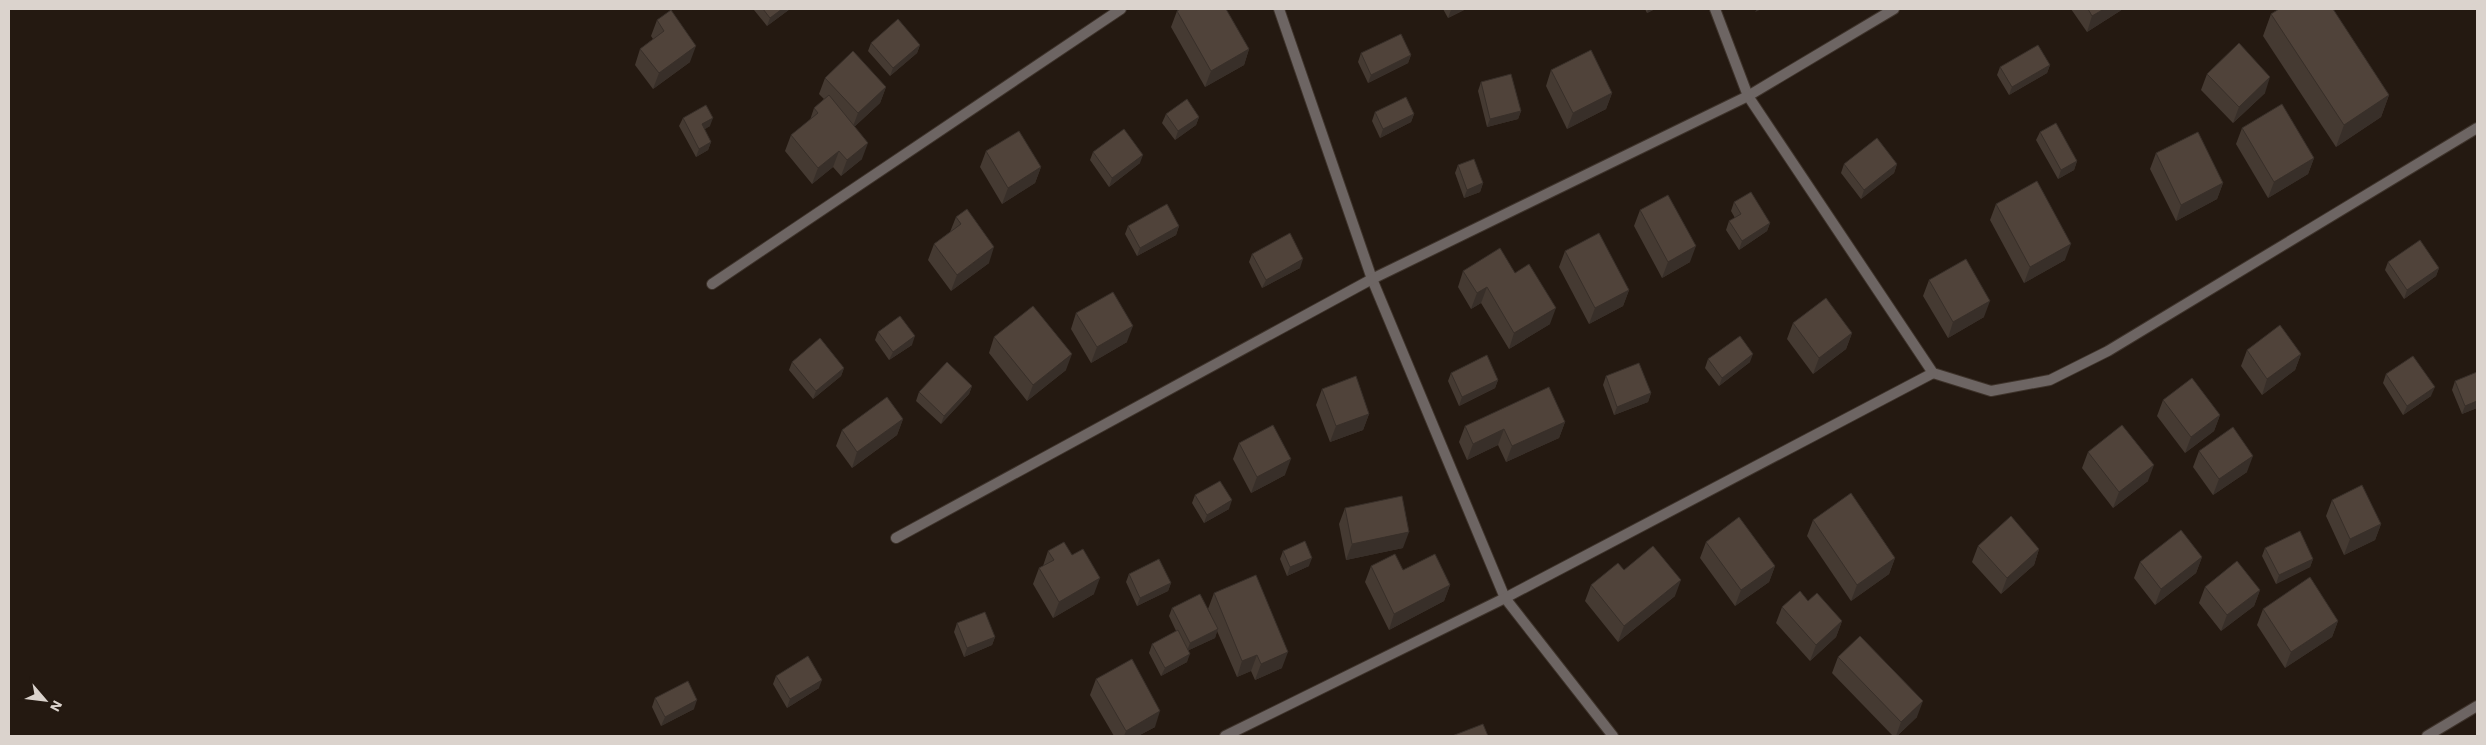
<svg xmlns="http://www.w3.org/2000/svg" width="2486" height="745" font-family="'Work Sans',sans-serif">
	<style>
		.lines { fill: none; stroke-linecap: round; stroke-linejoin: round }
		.minor-casing { stroke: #3e332b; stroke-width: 12 }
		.minor { stroke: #6d6563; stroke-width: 10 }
		.wall { fill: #453a32 }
		.shaded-wall { fill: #382f29 }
		.building { fill: #50433a; stroke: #382f29 }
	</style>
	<rect width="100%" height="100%" fill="#241911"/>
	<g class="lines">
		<defs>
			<g id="minor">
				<polyline points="1279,9 1372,279 1505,598 1613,736"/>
				<polyline points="1715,9 1748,96 1933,373 1991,391 2050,380 2108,351 2477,128"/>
				<polyline points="712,284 1121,9"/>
				<polyline points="896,538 1372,279 1748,96 1894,9"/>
				<polyline points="1225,736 1505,598 1933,373"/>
				<polyline points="2427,736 2477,706"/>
			</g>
		</defs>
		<use href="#minor" class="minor-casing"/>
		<use href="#minor" class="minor"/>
	</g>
	<g class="wall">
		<polygon points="754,9 790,9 767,26 754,10"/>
		<polygon points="1443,9 1466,9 1448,18"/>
		<polygon points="1645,9 1655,9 1647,13"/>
		<polygon points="2071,9 2123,9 2087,32"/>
		<polygon points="1177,11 1249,49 1244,65 1205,87 1171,27"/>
		<polygon points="2271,14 2389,95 2381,117 2336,147 2263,36"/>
		<polygon points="657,20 690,62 653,89 635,65 640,49 653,39 651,36"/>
		<polygon points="871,43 920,45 917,53 890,76 868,51"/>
		<polygon points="1361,53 1411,55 1408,63 1368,83 1358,62"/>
		<polygon points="2050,65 2047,73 2009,95 1997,75 2000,67"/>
		<polygon points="1551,70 1612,93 1606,109 1567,129 1546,86"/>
		<polygon points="2207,74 2265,93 2233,123 2201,90"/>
		<polygon points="825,78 886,87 880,103 854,127 862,159 841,176 833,167 812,184 785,151 791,135 810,120 814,108 824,99 819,94"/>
		<polygon points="1481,82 1521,111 1518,119 1487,127 1478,91"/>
		<polygon points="1375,112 1414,114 1411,122 1380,138 1372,121"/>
		<polygon points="1166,114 1199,117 1196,125 1175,140 1162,123"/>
		<polygon points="683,118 710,126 704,129 711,142 708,150 696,157 679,126"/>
		<polygon points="2242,128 2314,158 2308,174 2268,198 2236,144"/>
		<polygon points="2040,132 2077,161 2074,170 2058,179 2036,140"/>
		<polygon points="986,151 1041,167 1035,183 1002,204 980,167"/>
		<polygon points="1093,152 1140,163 1109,187 1090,160"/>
		<polygon points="2156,153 2223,183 2217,199 2176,221 2150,169"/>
		<polygon points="1844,164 1897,164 1894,173 1861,199 1841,173"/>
		<polygon points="1458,165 1483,183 1480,192 1464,198 1455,173"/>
		<polygon points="1734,202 1770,223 1767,231 1739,250 1726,230 1729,221 1735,218 1731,211"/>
		<polygon points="1996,204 2065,260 2024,283 1990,220"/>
		<polygon points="1640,210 1690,262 1662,278 1634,226"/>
		<polygon points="956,217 989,263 951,291 928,260 934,244 950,232"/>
		<polygon points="1128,226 1179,226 1176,235 1137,256 1125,234"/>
		<polygon points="1565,251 1629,290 1623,306 1589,324 1559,267"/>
		<polygon points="1252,254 1300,268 1262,288 1249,262"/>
		<polygon points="2388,262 2439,268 2436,276 2404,299 2385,270"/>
		<polygon points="1463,271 1515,273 1550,324 1509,349 1481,303 1471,309 1458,287"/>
		<polygon points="1929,280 1984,317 1948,338 1923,296"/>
		<polygon points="1076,313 1127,342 1091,363 1071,329"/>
		<polygon points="1793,323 1852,333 1846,349 1813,374 1787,339"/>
		<polygon points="878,332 912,345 889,360 875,340"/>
		<polygon points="994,337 1066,370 1027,401 989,353"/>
		<polygon points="2247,350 2301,354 2295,370 2262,395 2241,366"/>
		<polygon points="1708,359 1750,362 1719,386 1705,368"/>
		<polygon points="792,362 844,368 841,376 813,399 789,370"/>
		<polygon points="1451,373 1498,380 1495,388 1459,406 1448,381"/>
		<polygon points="2386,374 2431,396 2403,415 2383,383"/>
		<polygon points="1606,376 1651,393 1648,402 1614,415 1603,385"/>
		<polygon points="2455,381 2477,408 2462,414 2452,390"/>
		<polygon points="972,386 969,394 941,424 916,401 919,392"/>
		<polygon points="1322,389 1369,414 1363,430 1330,442 1316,405"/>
		<polygon points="2163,400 2220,415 2214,431 2185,453 2157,416"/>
		<polygon points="903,419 897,435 852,468 836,446 842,430"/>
		<polygon points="1565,422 1559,438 1506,462 1498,445 1467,460 1459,442 1465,426"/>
		<polygon points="1239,443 1285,475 1251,493 1233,459"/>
		<polygon points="2199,451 2247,472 2213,495 2193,467"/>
		<polygon points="2088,452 2148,481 2113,508 2082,468"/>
		<polygon points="1195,495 1229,509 1204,523 1192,503"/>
		<polygon points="2332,500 2381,524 2375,540 2344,555 2326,516"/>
		<polygon points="1345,508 1403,548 1346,560 1339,524"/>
		<polygon points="1813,520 1895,558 1889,574 1851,601 1807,536"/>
		<polygon points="1706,542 1775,566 1769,582 1735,606 1700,558"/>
		<polygon points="1978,546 2039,549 2034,565 2001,594 1972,562"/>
		<polygon points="2265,548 2313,559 2310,567 2276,584 2262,556"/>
		<polygon points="1048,551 1094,594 1053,618 1033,584 1039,568 1043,566"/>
		<polygon points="1283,551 1309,566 1287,576 1280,559"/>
		<polygon points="2202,557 2196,573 2155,605 2134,578 2140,562"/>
		<polygon points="1371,566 1403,570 1450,585 1444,601 1389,630 1365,582"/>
		<polygon points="1624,570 1675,596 1618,642 1585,601 1591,585"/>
		<polygon points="1129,574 1171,583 1168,591 1137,606 1126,582"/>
		<polygon points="2205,587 2260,590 2254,606 2221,631 2199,603"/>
		<polygon points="1214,593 1282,668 1255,680 1251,671 1237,677 1217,631 1215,638 1189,650 1187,662 1161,676 1149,653 1152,644 1176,631 1169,616 1172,608 1211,615 1208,609"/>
		<polygon points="1808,601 1842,621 1836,637 1810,661 1776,623 1782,607"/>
		<polygon points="2263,609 2338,621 2332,637 2285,668 2257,625"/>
		<polygon points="957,623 995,637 992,645 964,657 954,632"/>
		<polygon points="1838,657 1917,717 1897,736 1893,736 1832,673"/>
		<polygon points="776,676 819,688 787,708 773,684"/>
		<polygon points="1096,679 1155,727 1138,736 1114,736 1090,695"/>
		<polygon points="655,698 694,709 661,726 652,707"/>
	</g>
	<g class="shaded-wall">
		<polygon points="782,9 790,9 767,26 770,18"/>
		<polygon points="1453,9 1466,9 1448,18 1451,10"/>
		<polygon points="1648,9 1655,9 1647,13"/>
		<polygon points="1757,9 1762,9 1755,12"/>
		<polygon points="2104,9 2123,9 2087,32 2092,16"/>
		<polygon points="920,45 917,53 890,76 893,68"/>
		<polygon points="696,46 690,62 653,89 659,73"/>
		<polygon points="1249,49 1244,65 1205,87 1211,71"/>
		<polygon points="1411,55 1408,63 1368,83 1371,75"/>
		<polygon points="2050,65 2047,73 2009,95 2012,87"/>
		<polygon points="2270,77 2265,93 2233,123 2239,107"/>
		<polygon points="886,87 880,103 852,129 858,113"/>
		<polygon points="1612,93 1606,109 1567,129 1573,113"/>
		<polygon points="2389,95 2381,117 2336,147 2344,125"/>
		<polygon points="1521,111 1518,119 1487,127 1490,119"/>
		<polygon points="1414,114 1411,122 1380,138 1383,129"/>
		<polygon points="1199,117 1196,125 1175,140 1178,131"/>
		<polygon points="713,118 710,126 699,133 702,124"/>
		<polygon points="711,142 708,150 696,157 699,149"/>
		<polygon points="868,143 862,159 841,176 847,160"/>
		<polygon points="839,151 833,167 812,184 818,168"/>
		<polygon points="1143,155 1140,163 1109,187 1112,178"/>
		<polygon points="2314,158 2308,174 2268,198 2274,182"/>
		<polygon points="2077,161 2074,170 2058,179 2061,170"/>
		<polygon points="1897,164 1894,173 1861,199 1864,190"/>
		<polygon points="1041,167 1035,183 1002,204 1008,188"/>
		<polygon points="1483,183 1480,192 1464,198 1467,190"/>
		<polygon points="2223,183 2217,199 2176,221 2181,205"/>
		<polygon points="1770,223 1767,231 1739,250 1742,241"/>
		<polygon points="1179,226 1176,235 1137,256 1140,248"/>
		<polygon points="2071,244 2065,260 2024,283 2030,267"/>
		<polygon points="1696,246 1690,262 1662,278 1668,262"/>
		<polygon points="994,247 989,263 951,291 957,275"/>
		<polygon points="1303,259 1300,268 1262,288 1266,280"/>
		<polygon points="2439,268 2436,276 2404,299 2407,290"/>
		<polygon points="1487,287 1481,303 1471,309 1477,293"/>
		<polygon points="1629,290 1623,306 1589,324 1595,308"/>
		<polygon points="1990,301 1984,317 1948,338 1953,322"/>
		<polygon points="1556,308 1550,324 1509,349 1514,333"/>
		<polygon points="1133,326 1127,342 1091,363 1097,347"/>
		<polygon points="1852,333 1846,349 1813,374 1819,358"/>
		<polygon points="915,336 912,345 889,360 893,352"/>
		<polygon points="1072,354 1066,370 1027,401 1033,385"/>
		<polygon points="1753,354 1750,362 1719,386 1722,378"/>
		<polygon points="2301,354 2295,370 2262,395 2267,379"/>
		<polygon points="844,368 841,376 813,399 816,391"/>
		<polygon points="1498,380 1495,388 1459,406 1462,397"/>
		<polygon points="972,386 969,394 941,424 944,416"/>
		<polygon points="2435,387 2431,396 2403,415 2407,406"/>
		<polygon points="1651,393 1648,402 1614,415 1617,407"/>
		<polygon points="2477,401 2477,408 2462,414 2465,406"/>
		<polygon points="1369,414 1363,430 1330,442 1336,426"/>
		<polygon points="2220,415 2214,431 2185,453 2191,437"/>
		<polygon points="903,419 897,435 852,468 857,452"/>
		<polygon points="1565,422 1559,438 1506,462 1512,446"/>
		<polygon points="1504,429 1498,445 1467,460 1473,444"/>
		<polygon points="2253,456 2247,472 2213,495 2219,479"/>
		<polygon points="1291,459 1285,475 1251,493 1257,477"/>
		<polygon points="2154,465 2148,481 2113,508 2119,492"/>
		<polygon points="1232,500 1229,509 1204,523 1207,515"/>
		<polygon points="2381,524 2375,540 2344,555 2350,539"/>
		<polygon points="1409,532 1403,548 1346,560 1352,544"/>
		<polygon points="2039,549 2034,565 2001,594 2007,578"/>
		<polygon points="2202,557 2196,573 2155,605 2161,589"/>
		<polygon points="1312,558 1309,566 1287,576 1290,567"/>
		<polygon points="1895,558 1889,574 1851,601 1857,585"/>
		<polygon points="2313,559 2310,567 2276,584 2279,575"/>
		<polygon points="1775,566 1769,582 1735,606 1741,590"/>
		<polygon points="1100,578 1094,594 1053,618 1059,602"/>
		<polygon points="1681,580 1675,596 1618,642 1624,626"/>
		<polygon points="1171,583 1168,591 1137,606 1140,598"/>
		<polygon points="1450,585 1444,601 1389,630 1394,614"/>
		<polygon points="2260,590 2254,606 2221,631 2227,615"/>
		<polygon points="1842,621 1836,637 1810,661 1816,645"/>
		<polygon points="2338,621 2332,637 2285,668 2291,652"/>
		<polygon points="1218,629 1215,638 1187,651 1190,643"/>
		<polygon points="995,637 992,645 964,657 967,648"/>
		<polygon points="1288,652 1282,668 1255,680 1261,664"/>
		<polygon points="1190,654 1187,662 1161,676 1165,668"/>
		<polygon points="1257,655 1251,671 1237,677 1242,661"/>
		<polygon points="822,680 819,688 787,708 790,699"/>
		<polygon points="697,700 694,709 661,726 665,717"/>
		<polygon points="1923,701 1917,717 1897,736 1896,736 1901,722"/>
		<polygon points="1160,711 1155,727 1138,736 1124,736 1126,731"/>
	</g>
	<g class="building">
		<polygon points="763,9 782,9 770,18"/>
		<polygon points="1180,9 1226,9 1249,49 1211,71 1177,11"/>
		<polygon points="2088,9 2104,9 2092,16"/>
		<polygon points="2279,9 2333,9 2389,95 2344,125 2271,14"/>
		<polygon points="671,10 696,46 659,73 640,49 664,31 657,20"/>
		<polygon points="898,19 920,45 893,68 871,43"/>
		<polygon points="1401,34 1411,55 1371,75 1361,53"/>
		<polygon points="2239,43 2270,77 2239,107 2207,74"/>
		<polygon points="2038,45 2050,65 2012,87 2000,67"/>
		<polygon points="1591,50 1612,93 1573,113 1551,70"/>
		<polygon points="853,51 886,87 858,113 825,78"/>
		<polygon points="1511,74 1521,111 1490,119 1481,82"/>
		<polygon points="829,95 868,143 847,160 839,151 818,168 791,135 818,113 814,108"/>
		<polygon points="1406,97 1414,114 1383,129 1375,112"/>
		<polygon points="1187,99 1199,117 1178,131 1166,114"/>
		<polygon points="2282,104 2314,158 2274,182 2242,128"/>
		<polygon points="706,105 713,118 702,124 711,142 699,149 683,118"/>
		<polygon points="2056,123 2077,161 2061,170 2040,132"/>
		<polygon points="1124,129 1143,155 1112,178 1093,152"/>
		<polygon points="1019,131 1041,167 1008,188 986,151"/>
		<polygon points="2198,132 2223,183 2181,205 2156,153"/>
		<polygon points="1877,138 1897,164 1864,190 1844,164"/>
		<polygon points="1474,159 1483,183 1467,190 1458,165"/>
		<polygon points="2037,181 2071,244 2030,267 1996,204"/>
		<polygon points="1751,192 1770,223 1742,241 1729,221 1741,214 1734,202"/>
		<polygon points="1668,195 1696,246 1668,262 1640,210"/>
		<polygon points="1167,204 1179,226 1140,248 1128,226"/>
		<polygon points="967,209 994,247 957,275 934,244 961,224 956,217"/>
		<polygon points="1290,233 1303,259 1266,280 1252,254"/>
		<polygon points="1599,233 1629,290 1595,308 1565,251"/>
		<polygon points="2420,240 2439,268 2407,290 2388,262"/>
		<polygon points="1500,248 1515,273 1529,264 1556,308 1514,333 1487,287 1477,293 1463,271"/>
		<polygon points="1966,259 1990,301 1953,322 1929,280"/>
		<polygon points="1113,292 1133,326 1097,347 1076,313"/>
		<polygon points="1826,298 1852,333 1819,358 1793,323"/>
		<polygon points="1033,306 1072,354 1033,385 994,337"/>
		<polygon points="900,316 915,336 893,352 878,332"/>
		<polygon points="2280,325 2301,354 2267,379 2247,350"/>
		<polygon points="1740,336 1753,354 1722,378 1708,359"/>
		<polygon points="820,338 844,368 816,391 792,362"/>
		<polygon points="1487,355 1498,380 1462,397 1451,373"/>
		<polygon points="2413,356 2435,387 2407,406 2386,374"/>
		<polygon points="947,362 972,386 944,416 919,392"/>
		<polygon points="1639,363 1651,393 1617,407 1606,376"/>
		<polygon points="2477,372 2477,401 2465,406 2455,381"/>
		<polygon points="1356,376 1369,414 1336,426 1322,389"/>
		<polygon points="2192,378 2220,415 2191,437 2163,400"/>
		<polygon points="1549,387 1565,422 1512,446 1504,429 1473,444 1465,426"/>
		<polygon points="887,397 903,419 857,452 842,430"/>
		<polygon points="1273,425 1291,459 1257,477 1239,443"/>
		<polygon points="2122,425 2154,465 2119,492 2088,452"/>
		<polygon points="2233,427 2253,456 2219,479 2199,451"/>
		<polygon points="1220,481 1232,500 1207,515 1195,495"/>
		<polygon points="2362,485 2381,524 2350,539 2332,500"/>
		<polygon points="1851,493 1895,558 1857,585 1813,520"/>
		<polygon points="1402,496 1409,532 1352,544 1345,508"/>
		<polygon points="2011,516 2039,549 2007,578 1978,546"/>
		<polygon points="1739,517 1775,566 1741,590 1706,542"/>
		<polygon points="2181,530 2202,557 2161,589 2140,562"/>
		<polygon points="2300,531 2313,559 2279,575 2265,548"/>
		<polygon points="1305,541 1312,558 1290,567 1283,551"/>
		<polygon points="1064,542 1072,555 1083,549 1100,578 1059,602 1039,568 1054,560 1048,551"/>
		<polygon points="1653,546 1681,580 1624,626 1591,585 1618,563 1624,570"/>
		<polygon points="1395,554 1403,570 1435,554 1450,585 1394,614 1371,566"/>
		<polygon points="1159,559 1171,583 1140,598 1129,574"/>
		<polygon points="2237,561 2260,590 2227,615 2205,587"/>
		<polygon points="1256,575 1288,652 1261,664 1257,655 1242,661 1214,593"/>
		<polygon points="2310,577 2338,621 2291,652 2263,609"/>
		<polygon points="1800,591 1808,601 1817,593 1842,621 1816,645 1782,607"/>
		<polygon points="1200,594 1218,629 1190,643 1172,608"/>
		<polygon points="985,612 995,637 967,648 957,623"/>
		<polygon points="1178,630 1190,654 1165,668 1152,644"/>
		<polygon points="1860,636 1923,701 1901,722 1838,657"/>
		<polygon points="808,656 822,680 790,699 776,676"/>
		<polygon points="1132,659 1160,711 1126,731 1096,679"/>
		<polygon points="688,681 697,700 665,717 655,698"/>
		<polygon points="1483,724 1488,736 1452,736"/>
	</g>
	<rect width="2486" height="745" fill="none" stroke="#dbd3cd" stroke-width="20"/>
	<g transform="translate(45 700) rotate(118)" stroke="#241911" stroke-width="4" paint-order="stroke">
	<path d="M0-4L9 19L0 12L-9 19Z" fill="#dbd3cd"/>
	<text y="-8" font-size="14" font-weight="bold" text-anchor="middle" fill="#dbd3cd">N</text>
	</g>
</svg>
